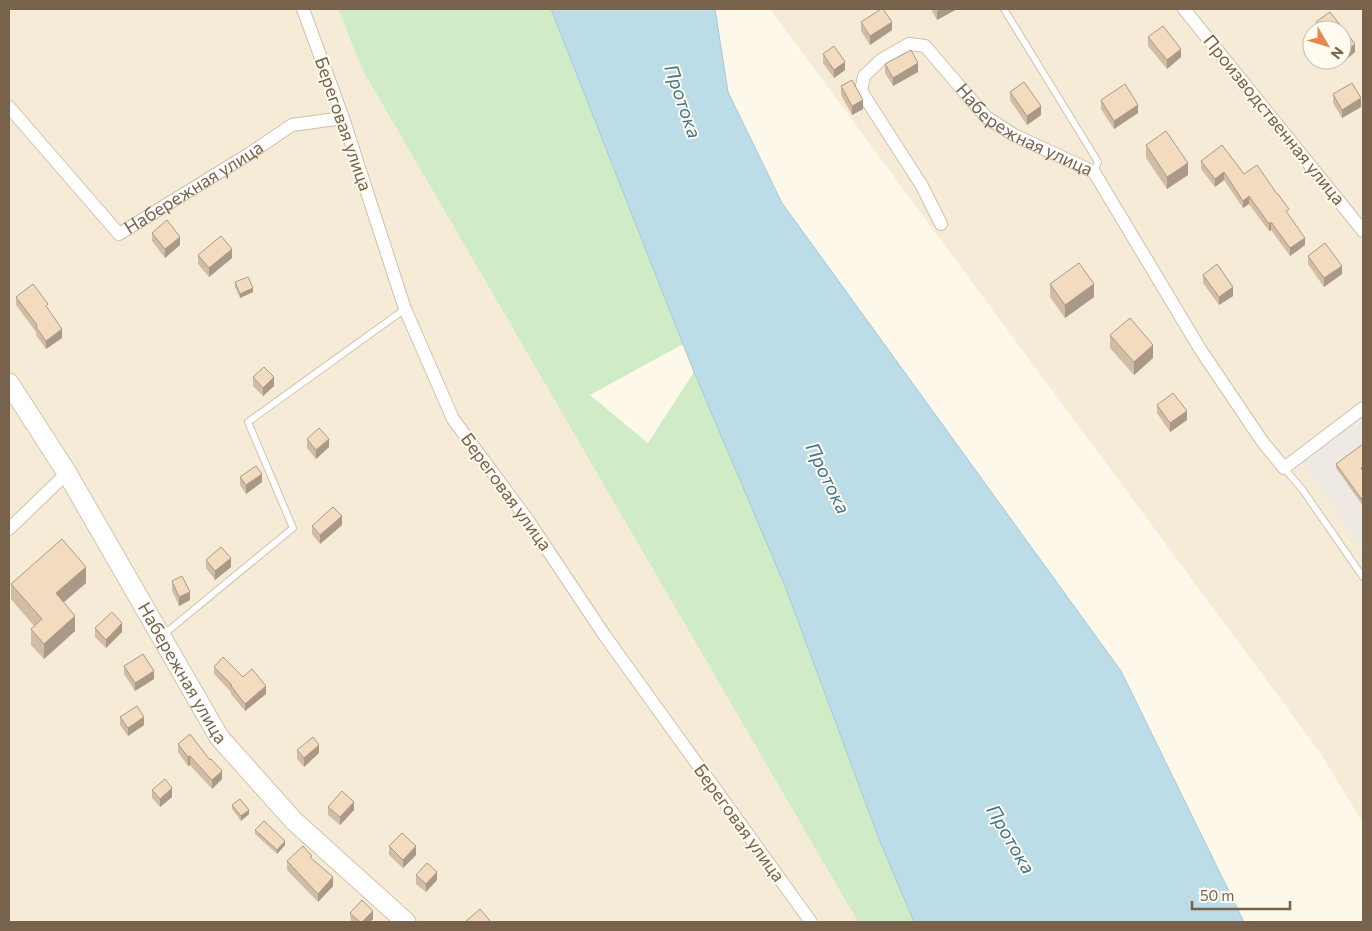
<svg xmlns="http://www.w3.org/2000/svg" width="1372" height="931" font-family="Commissioner,sans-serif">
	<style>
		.residential { fill: #f5ebd7; fill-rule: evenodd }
		.industrial { fill: #eee9e2 }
		.green { fill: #d0ecc6 }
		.water { fill: #bcdce8; stroke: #a2cada }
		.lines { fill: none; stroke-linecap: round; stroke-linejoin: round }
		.lane-casing { stroke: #d0c1ad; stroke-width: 8 }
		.street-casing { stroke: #d0c1ad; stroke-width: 14 }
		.secondary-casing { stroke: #d3c3ab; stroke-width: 21 }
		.lane { stroke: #fff; stroke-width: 6 }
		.street { stroke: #fff; stroke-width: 12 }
		.secondary { stroke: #fff; stroke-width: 19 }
		.wall { fill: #d1bca5 }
		.shaded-wall { fill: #aa9986 }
		.building { fill: #f3dbc0; stroke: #aa9986 }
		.labels { text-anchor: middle; stroke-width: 4; stroke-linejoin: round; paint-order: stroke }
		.street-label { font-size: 18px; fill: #79624b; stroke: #fffbf0 }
		.water-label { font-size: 19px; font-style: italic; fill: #43768c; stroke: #fffbf0 }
	</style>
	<rect width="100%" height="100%" fill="#fdf8e9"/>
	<g class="residential">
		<polygon points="9,9 338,9 362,69 858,922 9,922"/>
		<path d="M770,9H1363V823L1319,751ZM1312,30H1342V60H1312Z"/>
	</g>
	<polygon class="industrial" points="1363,416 1363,550 1302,461"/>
	<polygon class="green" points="338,9 551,9 683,344 590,395 648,443 694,372 785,586 879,839 914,922 858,922 362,69"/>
	<polygon class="water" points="551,9 715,9 728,92 782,203 1121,671 1244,922 914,922 879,839 785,586 694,372"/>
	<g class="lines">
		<defs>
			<g id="lane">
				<polyline points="1004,9 1098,162 1094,172"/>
				<polyline points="1284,468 1302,489 1363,577"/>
				<polyline points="163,635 293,528 248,422 405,309"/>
			</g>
			<g id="street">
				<polyline points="303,9 343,118 405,309 453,419 527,519 605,636 811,922"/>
				<polyline points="1184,9 1363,231"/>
				<path id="s1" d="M9,107L119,234L249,154L292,125L343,118"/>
				<path id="s2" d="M941,224L922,186L861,91L864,76L881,60L909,44L925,46L986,117L1014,135L1094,172L1200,349L1262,441L1284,468L1363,408"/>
				<polyline points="9,529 67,473"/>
			</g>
			<g id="secondary">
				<path id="s3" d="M9,383L67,473L219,737L294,821L406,922"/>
			</g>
		</defs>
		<use href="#lane" class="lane-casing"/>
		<use href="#street" class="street-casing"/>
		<use href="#secondary" class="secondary-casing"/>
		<use href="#lane" class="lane"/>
		<use href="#street" class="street"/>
		<use href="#secondary" class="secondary"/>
	</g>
	<g class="wall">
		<polygon points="931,9 957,9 937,20"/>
		<polygon points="1330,12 1355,44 1355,52 1342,63 1340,60 1342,60 1342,30 1316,30 1316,22"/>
		<polygon points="861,22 892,30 870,45 861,31"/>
		<polygon points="1148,37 1181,57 1167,69 1148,46"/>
		<polygon points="823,54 845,70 834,78 823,63"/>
		<polygon points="885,64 918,72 893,86 885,73"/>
		<polygon points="841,86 863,109 852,115 841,95"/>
		<polygon points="1010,92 1041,115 1027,125 1010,100"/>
		<polygon points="1333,94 1361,107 1342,118 1333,103"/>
		<polygon points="1101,100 1138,113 1114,129 1101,109"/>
		<polygon points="1146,145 1188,175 1167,189 1146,158"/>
		<polygon points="1201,161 1244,174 1289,216 1305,245 1290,256 1271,230 1269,231 1249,204 1243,208 1224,180 1215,187 1201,169"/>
		<polygon points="152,233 180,245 165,258 152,241"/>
		<polygon points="198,255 232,258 209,277 198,264"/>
		<polygon points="1308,256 1342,274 1324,287 1308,264"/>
		<polygon points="1203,275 1233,296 1219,305 1203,283"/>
		<polygon points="235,282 253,292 240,298 235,287"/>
		<polygon points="1050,284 1094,297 1065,318 1050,297"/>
		<polygon points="16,297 48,309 62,338 46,349 36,335 36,332 16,305"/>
		<polygon points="1110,335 1153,358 1134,375 1110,348"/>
		<polygon points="253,377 274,386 263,396 253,386"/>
		<polygon points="1157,405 1187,420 1170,432 1157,413"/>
		<polygon points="307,439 329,447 316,459 307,448"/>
		<polygon points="1363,444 1363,506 1336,468 1336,464"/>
		<polygon points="240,477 262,482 246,494 240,485"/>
		<polygon points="342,525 320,544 312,534 312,526"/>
		<polygon points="206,560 231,567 215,580 206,568"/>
		<polygon points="172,581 190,600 179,606 172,590"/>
		<polygon points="86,583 63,602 75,631 44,659 31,645 31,629 34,626 11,599 11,584"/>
		<polygon points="95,628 122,632 106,648 95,637"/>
		<polygon points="124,666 154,679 135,691 124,674"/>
		<polygon points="214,667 243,677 266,694 245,711 231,694 231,692 214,674"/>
		<polygon points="120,717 144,725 128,736 120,725"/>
		<polygon points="178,744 210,760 222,779 212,789 190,765 188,766 178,752"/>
		<polygon points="297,750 319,753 304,767 297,759"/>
		<polygon points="152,790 172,797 160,807 152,798"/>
		<polygon points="232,805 249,814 241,821 232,809"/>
		<polygon points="328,807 354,810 340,825 328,815"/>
		<polygon points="255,830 285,845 277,854 255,834"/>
		<polygon points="389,846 416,855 403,868 389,855"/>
		<polygon points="287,861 333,886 318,902 287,870"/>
		<polygon points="416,875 437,880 426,892 416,884"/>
		<polygon points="350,913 373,919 370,922 351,922"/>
	</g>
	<g class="shaded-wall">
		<polygon points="942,9 957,9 937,20 937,11"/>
		<polygon points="892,22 892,30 870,45 870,36"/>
		<polygon points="1355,44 1355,52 1342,63 1342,54"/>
		<polygon points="1181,49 1181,57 1167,69 1167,60"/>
		<polygon points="845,62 845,70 834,78 834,70"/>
		<polygon points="918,63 918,72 893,86 893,78"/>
		<polygon points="1361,98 1361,107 1342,118 1342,110"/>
		<polygon points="863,100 863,109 852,115 852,106"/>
		<polygon points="1138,105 1138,113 1114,129 1114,121"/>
		<polygon points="1041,106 1041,115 1027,125 1027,116"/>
		<polygon points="1188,163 1188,175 1167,189 1167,177"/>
		<polygon points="1224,172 1224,180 1215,187 1215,179"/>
		<polygon points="1249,196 1249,204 1243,208 1243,201"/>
		<polygon points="1271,222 1271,230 1269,231 1269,224"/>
		<polygon points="180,237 180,245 165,258 165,249"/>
		<polygon points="1305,238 1305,245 1290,256 1290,248"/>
		<polygon points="232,249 232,258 209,277 209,268"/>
		<polygon points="1342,266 1342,274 1324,287 1324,278"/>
		<polygon points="1094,284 1094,297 1065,318 1065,305"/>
		<polygon points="1233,287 1233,296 1219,305 1219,297"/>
		<polygon points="253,288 253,292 240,298 240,294"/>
		<polygon points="62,329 62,338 46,349 46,341"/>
		<polygon points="1153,345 1153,358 1134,375 1134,362"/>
		<polygon points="274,377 274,386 263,396 263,388"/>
		<polygon points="1187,411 1187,420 1170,432 1170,423"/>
		<polygon points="329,439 329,447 316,459 316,450"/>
		<polygon points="262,474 262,482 246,494 246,485"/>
		<polygon points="342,516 342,525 320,544 320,535"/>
		<polygon points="231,558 231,567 215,580 215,571"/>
		<polygon points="86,567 86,583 56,609 56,593"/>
		<polygon points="190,592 190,600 179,606 179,597"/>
		<polygon points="75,616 75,631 44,659 44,644"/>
		<polygon points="122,623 122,632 106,648 106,640"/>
		<polygon points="154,671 154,679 135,691 135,683"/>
		<polygon points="266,686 266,694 245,711 245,704"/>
		<polygon points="144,717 144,725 128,736 128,728"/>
		<polygon points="319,745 319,753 304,767 304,758"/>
		<polygon points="190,756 190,765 188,766 188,757"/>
		<polygon points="222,771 222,779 212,789 212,780"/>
		<polygon points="172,788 172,797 160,807 160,799"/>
		<polygon points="354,802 354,810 340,825 340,817"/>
		<polygon points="249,810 249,814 241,821 241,816"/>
		<polygon points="285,841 285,845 277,854 277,850"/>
		<polygon points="416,846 416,855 403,868 403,860"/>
		<polygon points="437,872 437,880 426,892 426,884"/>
		<polygon points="333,877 333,886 318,902 318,894"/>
		<polygon points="373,911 373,919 370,922 362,922"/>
	</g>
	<g class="building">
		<polygon points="881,9 883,9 892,22 870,36 861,22"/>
		<polygon points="1330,12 1355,44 1342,54 1342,30 1323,30 1316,22"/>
		<polygon points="1163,26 1181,49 1167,60 1148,37"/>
		<polygon points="834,46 845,62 834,70 823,54"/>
		<polygon points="911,50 918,63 893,78 885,64"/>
		<polygon points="852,80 863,100 852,106 841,86"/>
		<polygon points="1024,82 1041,106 1027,116 1010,92"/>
		<polygon points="1352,83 1361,98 1342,110 1333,94"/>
		<polygon points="1125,84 1138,105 1114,121 1101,100"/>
		<polygon points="1166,131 1188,163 1167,177 1146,145"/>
		<polygon points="1222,145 1244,174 1257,165 1277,194 1278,194 1289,209 1286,211 1305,238 1290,248 1271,222 1269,224 1249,196 1243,201 1224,172 1215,179 1201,161"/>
		<polygon points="167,220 180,237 165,249 152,233"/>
		<polygon points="221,236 232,249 209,268 198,255"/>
		<polygon points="1325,243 1342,266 1324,278 1308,256"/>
		<polygon points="1079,263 1094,284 1065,305 1050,284"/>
		<polygon points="1217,264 1233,287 1219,297 1203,275"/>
		<polygon points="248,277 253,288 240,294 235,282"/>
		<polygon points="33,284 48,304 46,306 62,329 46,341 36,327 37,325 16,297"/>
		<polygon points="1130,318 1153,345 1134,362 1110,335"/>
		<polygon points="264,367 274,377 263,388 253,377"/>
		<polygon points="1173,393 1187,411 1170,423 1157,405"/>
		<polygon points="319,428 329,439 316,450 307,439"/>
		<polygon points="1363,444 1363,467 1361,468 1363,471 1363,501 1336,464"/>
		<polygon points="256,466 262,474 246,485 240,477"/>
		<polygon points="333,507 342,516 320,535 312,526"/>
		<polygon points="62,539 86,567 56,593 75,616 44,644 31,629 42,619 11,584"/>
		<polygon points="221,547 231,558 215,571 206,560"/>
		<polygon points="182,576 190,592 179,597 172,581"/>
		<polygon points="112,612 122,623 106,640 95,628"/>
		<polygon points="143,654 154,671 135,683 124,666"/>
		<polygon points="223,657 243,677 252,669 266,686 245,704 231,686 232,685 214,667"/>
		<polygon points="137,706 144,717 128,728 120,717"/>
		<polygon points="190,734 210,760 211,759 222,771 212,780 190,756 188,757 178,744"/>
		<polygon points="313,737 319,745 304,758 297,750"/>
		<polygon points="165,779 172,788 160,799 152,790"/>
		<polygon points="342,791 354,802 340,817 328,807"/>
		<polygon points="240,799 249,810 241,816 232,805"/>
		<polygon points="264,821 285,841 277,850 255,830"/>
		<polygon points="402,833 416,846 403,860 389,846"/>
		<polygon points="303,846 312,856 310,857 333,877 318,894 287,861"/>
		<polygon points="427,863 437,872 426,884 416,875"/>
		<polygon points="362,900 373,911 362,922 360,922 350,913"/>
		<polygon points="480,909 491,922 465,922"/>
	</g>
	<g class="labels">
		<g class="street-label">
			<text transform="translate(1274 120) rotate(51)" y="6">Производственная улица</text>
			<text transform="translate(343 124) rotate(71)" y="6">Береговая улица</text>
			<text dy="6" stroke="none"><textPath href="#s2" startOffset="375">Набережная улица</textPath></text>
			<text dy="6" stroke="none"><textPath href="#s1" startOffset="256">Набережная улица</textPath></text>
			<text transform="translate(506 492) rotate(54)" y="6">Береговая улица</text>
			<text dy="6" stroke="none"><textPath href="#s3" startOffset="338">Набережная улица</textPath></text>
			<text transform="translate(739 823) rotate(54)" y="6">Береговая улица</text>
		</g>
		<g class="water-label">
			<text transform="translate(683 101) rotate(71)" y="7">Протока</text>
			<text transform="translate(828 478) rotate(64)" y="7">Протока</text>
			<text transform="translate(1011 839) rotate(60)" y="7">Протока</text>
		</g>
	</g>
	<rect width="1372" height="931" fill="none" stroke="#79624b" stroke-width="20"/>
	<g transform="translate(1327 45) rotate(128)"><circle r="24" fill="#fffbf0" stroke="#c9beae"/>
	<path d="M0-4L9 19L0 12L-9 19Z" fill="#e9854c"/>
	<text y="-8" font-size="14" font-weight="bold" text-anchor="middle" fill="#79624b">N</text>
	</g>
	<path d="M1192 901v8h98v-8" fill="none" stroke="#79624b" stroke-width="2.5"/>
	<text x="1200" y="901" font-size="15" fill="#79624b" stroke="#fffbf0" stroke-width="4" paint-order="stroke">50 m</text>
</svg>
